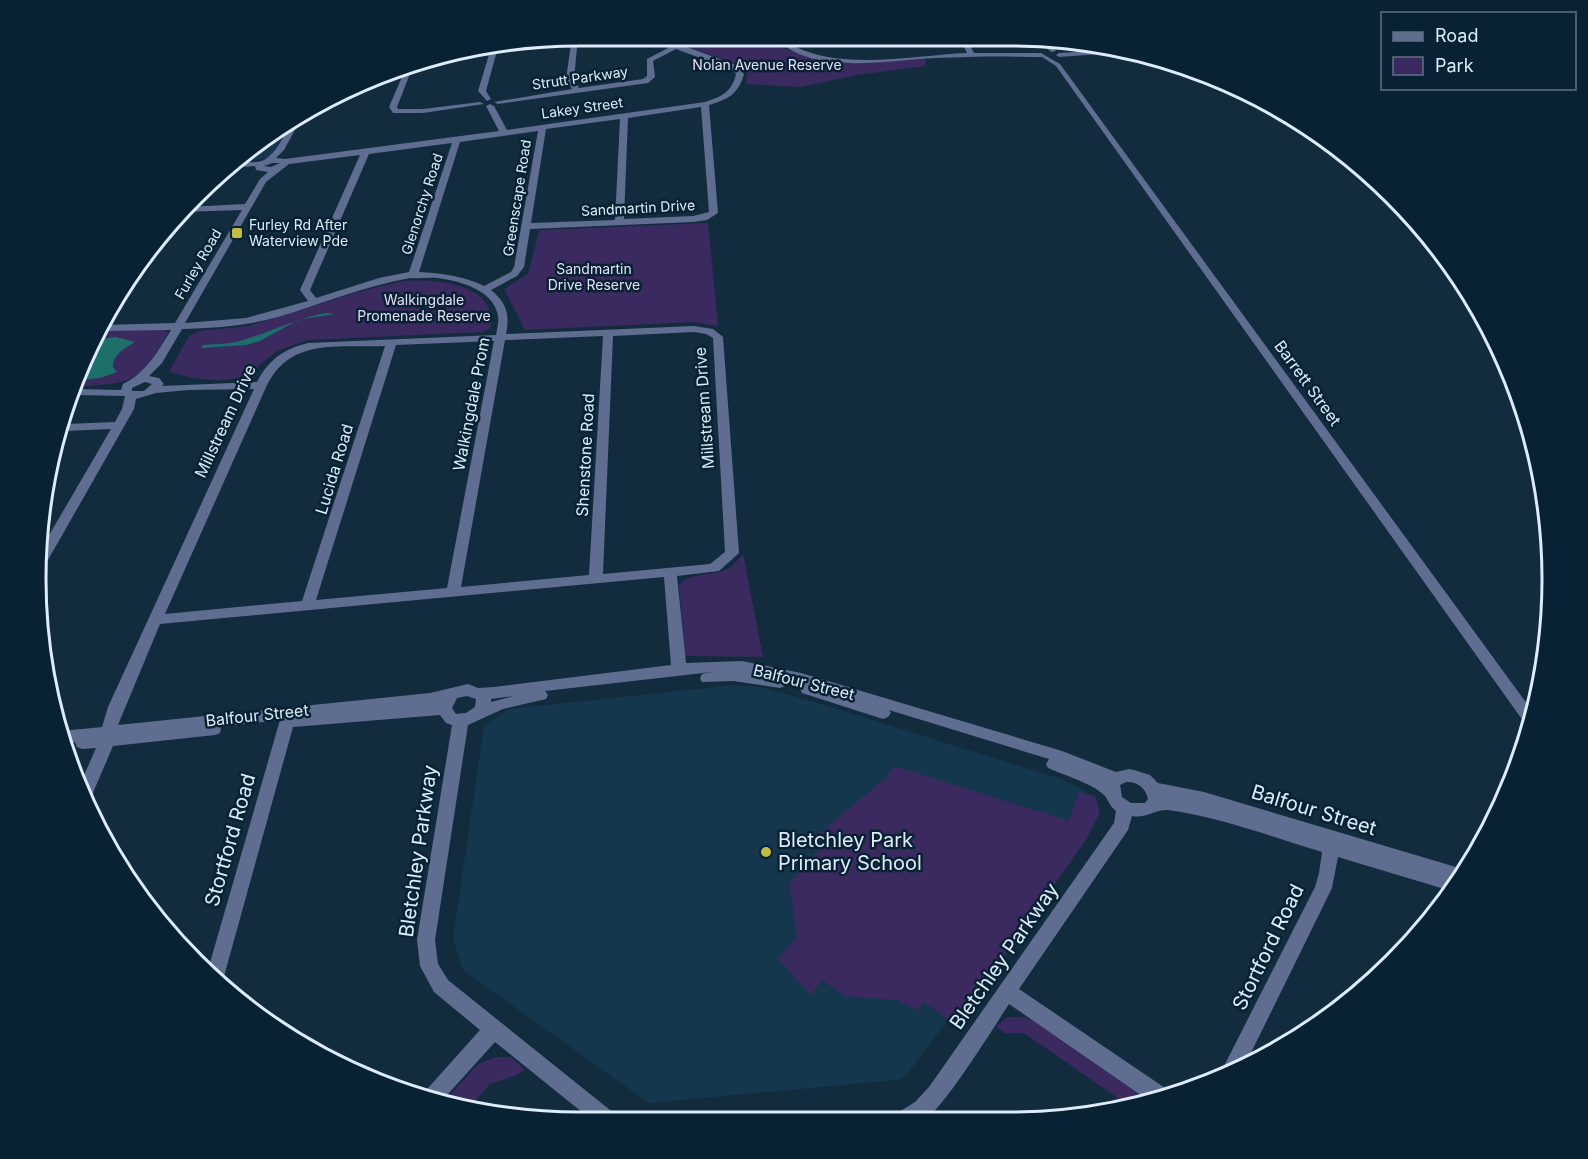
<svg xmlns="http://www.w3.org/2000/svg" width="1588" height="1159" font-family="Inter,sans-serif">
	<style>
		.built { fill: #15374d }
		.green { fill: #3b2a5f }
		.water { fill: #1d706a }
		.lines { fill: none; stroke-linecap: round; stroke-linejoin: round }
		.minor { fill: #5f6d90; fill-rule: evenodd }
		.poi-dot { fill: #c3bd3f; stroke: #082234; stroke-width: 2 }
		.labels { text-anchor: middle; stroke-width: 5; stroke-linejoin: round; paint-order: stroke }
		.far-park-label { font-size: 14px; fill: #e5e0f8; stroke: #082234 }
		.far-street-label { font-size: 14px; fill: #ddecf8; stroke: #082234 }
		.far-poi-label { font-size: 14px; fill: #ddecf8; stroke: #082234; text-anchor: start }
		.street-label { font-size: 16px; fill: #ddecf8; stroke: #082234 }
		.near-street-label { font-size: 20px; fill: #ddecf8; stroke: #082234 }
		.near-poi-label { font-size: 20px; fill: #ddecf8; stroke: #082234; text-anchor: start }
		.rim { fill: none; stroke: #ddecf8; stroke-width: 3 }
	</style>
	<rect width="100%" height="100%" fill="#122c3e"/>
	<g class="built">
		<polygon points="292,121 269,159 240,160 278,127"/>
		<polygon points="734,685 760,687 821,704 1061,779 1084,790 1098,804 1038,900 905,1077 896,1080 649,1103 463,970 453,939 484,725 510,709"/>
	</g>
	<g class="green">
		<path d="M660,36H774L777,46C830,66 870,61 926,59L925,66L857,75L800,87L746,84L747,73C726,55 686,49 660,36Z"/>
		<polygon points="708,223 718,326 692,322 525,330 504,289 528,274 539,230"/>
		<path d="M404,281C435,279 498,283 491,328L482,332L308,340L277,351L259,365L255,373C223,384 201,381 169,372L189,336L199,331L248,326L365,290Z"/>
		<path d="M155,328L164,329L168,333C138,385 134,382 77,387L92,339L98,330Z"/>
		<path d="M743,554L763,657L685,656L679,585C693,570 712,578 729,568C735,565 739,558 743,554Z"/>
		<polygon points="894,766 1069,821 1079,792 1095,796 1100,813 1085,841 956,1025 924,1002 918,1010 897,1000 845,996 822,980 811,995 778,959 797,937 789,883 826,843 816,836 887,777"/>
		<polygon points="1008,1017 1023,1017 1035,1021 1149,1100 1128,1105 1024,1033 1005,1033 996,1026"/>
		<polygon points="496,1057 511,1057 525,1070 514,1076 490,1084 468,1109 441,1105 478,1064"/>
	</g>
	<g class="water">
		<path d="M326,313L335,314L298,320L260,341L246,345L201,348L203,345C214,344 225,344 236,342C267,334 294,319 326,313Z"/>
		<path d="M116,337L135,342C125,348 113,354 113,367L117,372L100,378L79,380L92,340Z"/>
	</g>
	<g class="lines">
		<g class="minor">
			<path d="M649,36H657L736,65L744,74C739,94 727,100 709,105L718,213L707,220L693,222L530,229L524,267L517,276L491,290C507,303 510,315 506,334L694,326L713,329L723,337L739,553L719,571L677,576L686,663L742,661L801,673L1062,751L1116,772L1129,769L1134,770L1150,775L1158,783L1204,792L1466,870L1451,891L1338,857L1332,888L1245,1065L1223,1078L1221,1073L1224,1066L1315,887L1319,873L1322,852C1272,837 1220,817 1168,810C1156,809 1145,819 1132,816L1128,830L1019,989L1168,1090L1170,1094L1148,1100L1009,1004C997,1022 940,1115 924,1119C916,1122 904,1119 896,1120L899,1112L915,1102L929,1087L1114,823L1116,811C1110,806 1109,802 1105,796C1094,784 1064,775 1048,768L1046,764L1049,759L889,710L891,713L888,717L883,719L802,693L800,689L804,684L786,680L785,686L780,688L733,681L702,682L700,678L702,674L712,672L545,691L548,695L546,699L503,709L468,725L435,940L438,964L448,980L615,1114L618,1121H593L495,1042L439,1104L420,1097L480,1030L434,992L420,966L417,940L452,725L446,723L440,715L293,727L223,980L220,986L207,973L280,720L221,727L220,733L215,735L113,746L89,802L86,803L78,789L96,748L82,749L77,747L75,742L65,743L62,731L102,727L108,707L254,389L188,390L156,393L136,399L134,409L48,560L41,564V549L111,429L65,431L66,424L115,422L122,409L125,396L76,395L77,389L121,390L123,384C146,373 158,351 171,330L98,331L102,325L175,323L242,210L181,212L187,207L245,204L260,179L268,172L256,170L255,166L232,168C241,159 253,165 264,160C282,150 284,125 302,117L284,150L276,158L285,159L499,131L486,106L490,104L494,106L507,130L705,102C721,97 732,92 736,74L730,69L676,49L653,61L655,77L648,83L498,104L494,102L572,89L566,79L572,37H578L574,79L579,88L643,79L647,76V59L670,47ZM701,107L709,212L693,216L624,219L628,118ZM620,119L615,220L531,223L546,129ZM538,131L514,267L511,272L484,286C464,276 441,273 419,272L460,142ZM452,143L409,272L379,278L316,298L310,290L369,154ZM360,155L300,290L308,301L246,318L185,323L266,182L289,164ZM272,163H280L271,167L264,166ZM410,278C419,279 429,277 438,278C460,281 494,290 498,316C499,322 497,329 496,335L308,343C284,349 269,359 257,382L162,386L164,384L159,378L149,376L162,363L182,329C214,328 246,326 278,317C322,304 364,286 410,278ZM694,332L706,334L713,338L725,552L710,564L603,574L613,336ZM603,336L589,575L461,587L505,340ZM494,341L447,588L316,600L396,345ZM385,346L302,601L165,614L267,385C291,337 339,348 385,346ZM145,382L152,384L144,391H132V388ZM664,577L671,665L494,687L478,688L468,684L430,693L118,725L160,624ZM467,696L476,699L475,707L466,713L456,714L452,708L457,698ZM514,696L491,702V699ZM1126,782C1137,781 1146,788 1148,799L1145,803H1131L1122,797L1120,785Z"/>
			<path d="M773,36H780C824,75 913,55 967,53L959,36H965L974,53H1041L1060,64L1533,712L1530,726L1526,725L1056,66L1042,57H1028C997,56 966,57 936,58C886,60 811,77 773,36Z"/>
			<polygon points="1038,40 1046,41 1056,51 1051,52"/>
			<polygon points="498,47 486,91 491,99 487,101 478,91 491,48"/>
			<polygon points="1112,50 1127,52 1059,57 1056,55 1059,53"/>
			<polygon points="413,66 397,107 398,109 423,109 480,102 484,104 423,113 393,113 389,107 405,70"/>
		</g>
	</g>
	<g class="poi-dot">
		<rect x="231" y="227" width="12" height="12" rx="3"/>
		<circle cx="766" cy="852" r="6"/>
	</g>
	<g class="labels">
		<g class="far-park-label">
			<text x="767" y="70">Nolan Avenue Reserve</text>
			<text x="594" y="274">Sandmartin<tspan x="594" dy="16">Drive Reserve</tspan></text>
			<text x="424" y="305">Walkingdale<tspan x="424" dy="16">Promenade Reserve</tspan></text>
		</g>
		<g class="far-street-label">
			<text transform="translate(580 78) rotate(-8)" y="5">Strutt Parkway</text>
			<text transform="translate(582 108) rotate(-8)" y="5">Lakey Street</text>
			<text transform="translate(517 198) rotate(-81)" y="5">Greenscape Road</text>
			<text transform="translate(422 204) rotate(-72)" y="5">Glenorchy Road</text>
			<text transform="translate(638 208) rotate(-3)" y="5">Sandmartin Drive</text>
			<text transform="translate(198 264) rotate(-60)" y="5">Furley Road</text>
		</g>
		<g class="far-poi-label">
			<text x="249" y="230">Furley Rd After<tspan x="249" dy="16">Waterview Pde</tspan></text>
		</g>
		<g class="street-label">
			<text transform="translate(1308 383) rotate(54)" y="6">Barrett Street</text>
			<text transform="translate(471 404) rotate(-79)" y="6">Walkingdale Prom</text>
			<text transform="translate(704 408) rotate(-94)" y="6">Millstream Drive</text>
			<text transform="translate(225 421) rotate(-65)" y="6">Millstream Drive</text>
			<text transform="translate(585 455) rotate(-87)" y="6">Shenstone Road</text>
			<text transform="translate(334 469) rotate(-73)" y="6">Lucida Road</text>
			<text transform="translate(804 682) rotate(14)" y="6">Balfour Street</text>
			<text transform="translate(257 715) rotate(-6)" y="6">Balfour Street</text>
		</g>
		<g class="near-street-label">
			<text transform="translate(1314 810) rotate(17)" y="7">Balfour Street</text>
			<text transform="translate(230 840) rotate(-74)" y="7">Stortford Road</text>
			<text transform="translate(418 851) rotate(-82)" y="7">Bletchley Parkway</text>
			<text transform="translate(1268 947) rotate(-64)" y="7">Stortford Road</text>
			<text transform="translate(1004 956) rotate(-55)" y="7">Bletchley Parkway</text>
		</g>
		<g class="near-poi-label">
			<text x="778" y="847">Bletchley Park<tspan x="778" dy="23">Primary School</tspan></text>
		</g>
	</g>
	<path d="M0 0H1588V1159H0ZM579 46H1009A533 533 0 0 1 1542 579V579A533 533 0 0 1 1009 1112H579A533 533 0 0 1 46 579V579A533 533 0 0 1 579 46Z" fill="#082234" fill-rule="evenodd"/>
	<path class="rim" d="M579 46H1009A533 533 0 0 1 1542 579V579A533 533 0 0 1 1009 1112H579A533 533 0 0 1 46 579V579A533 533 0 0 1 579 46Z"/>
	<rect x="1381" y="12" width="195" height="78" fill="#082234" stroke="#5d7382" stroke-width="1.5"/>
	<rect x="1393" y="32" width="30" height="9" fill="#5f6d90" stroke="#5d7382" stroke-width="1.5"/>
	<text x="1435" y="42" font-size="18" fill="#ddecf8">Road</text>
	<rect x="1393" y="57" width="30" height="18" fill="#3b2a5f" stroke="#5d7382" stroke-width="1.5"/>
	<text x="1435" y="72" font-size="18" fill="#ddecf8">Park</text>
</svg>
